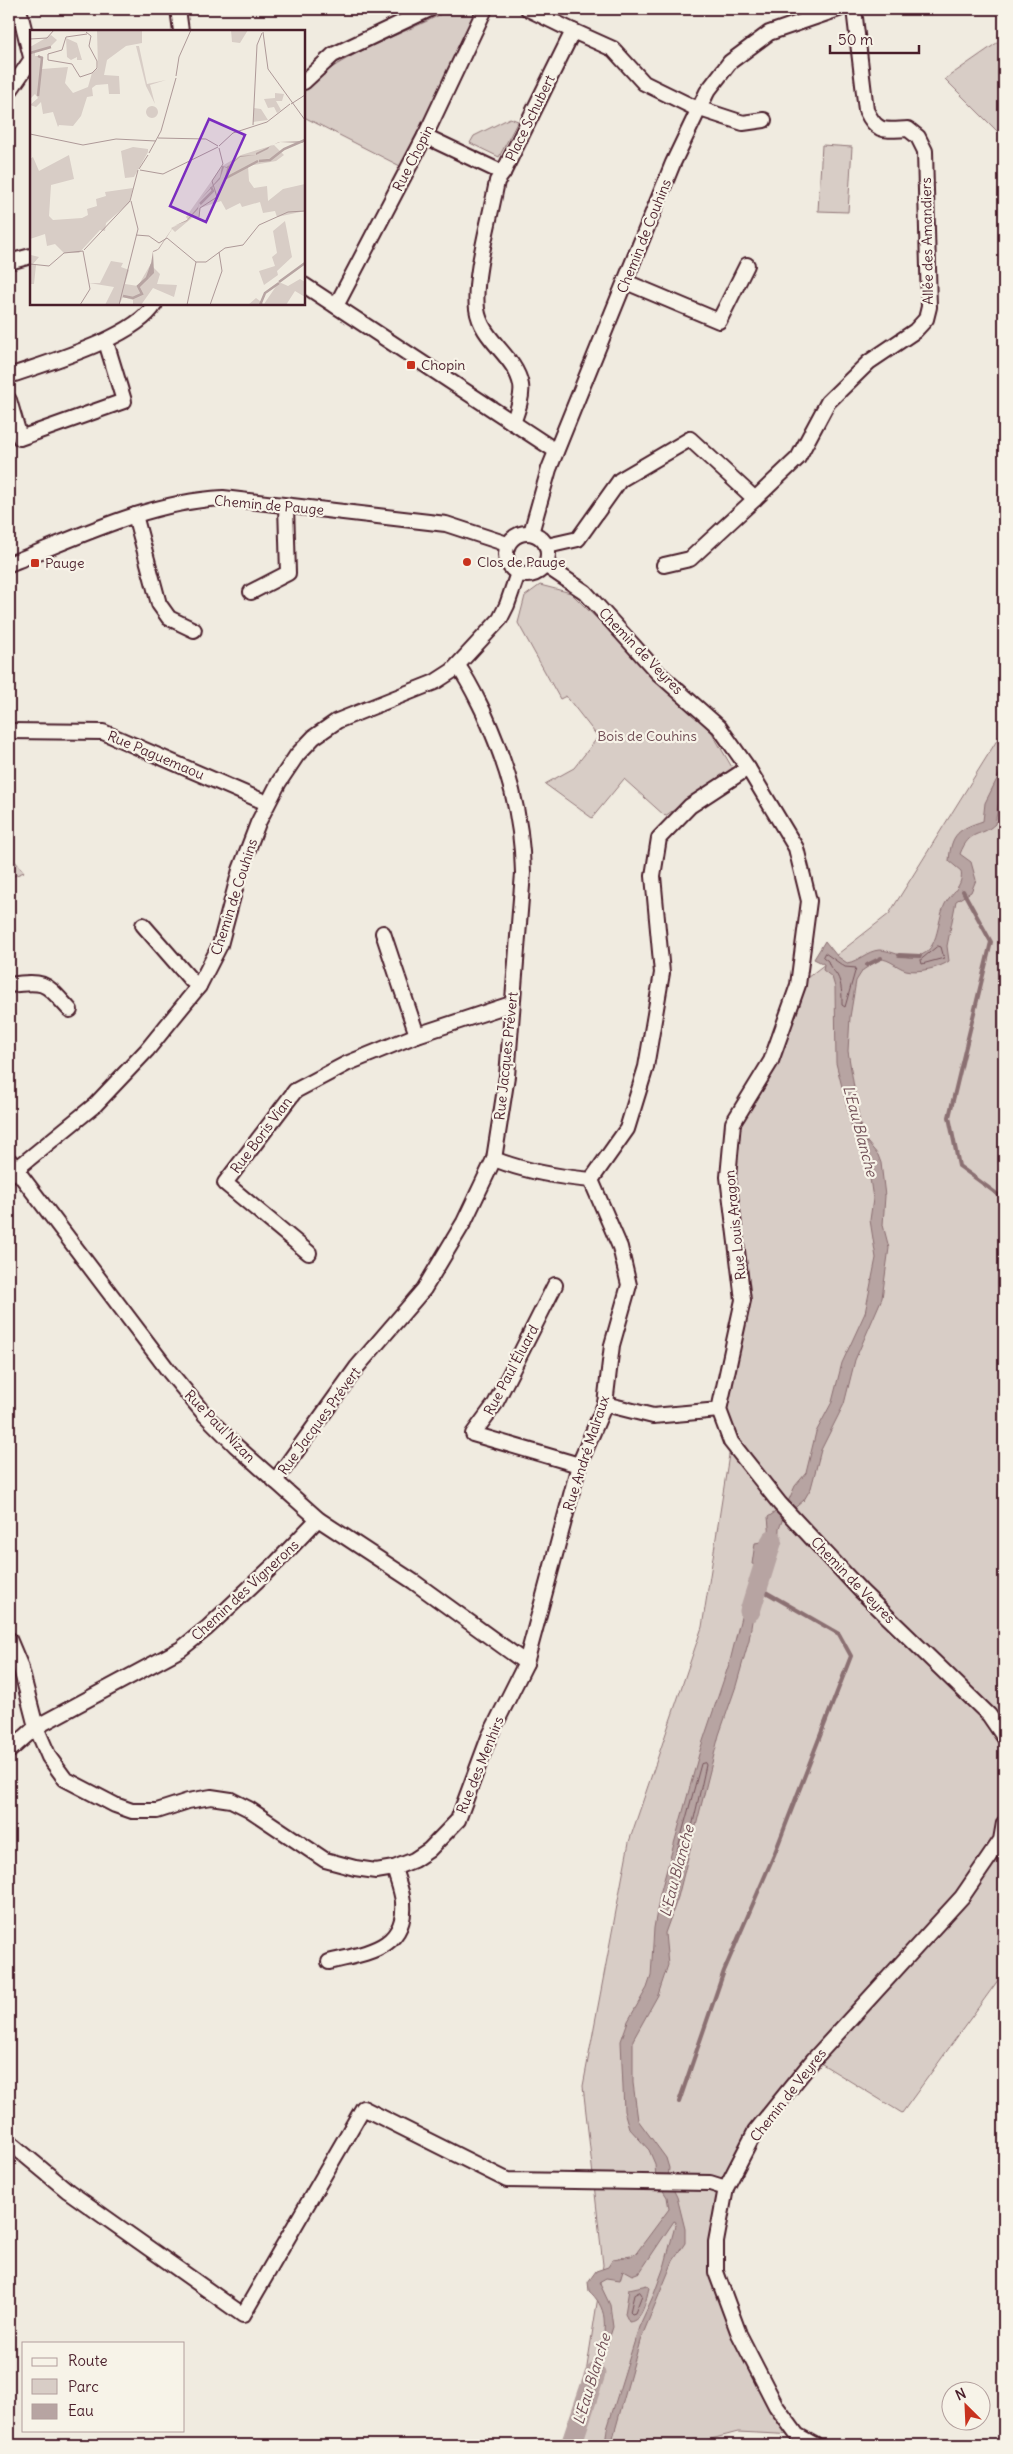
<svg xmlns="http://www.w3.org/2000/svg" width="1013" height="2454" font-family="Delius,sans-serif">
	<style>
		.green { fill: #d8cdc6; stroke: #917678 }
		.water { fill: #b7a4a2; stroke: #8b6f72 }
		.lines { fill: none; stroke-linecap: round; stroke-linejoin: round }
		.shore { stroke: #76545b; stroke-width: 1 }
		.stream { stroke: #8b6f72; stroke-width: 4 }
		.river { stroke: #b7a4a2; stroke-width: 21 }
		.minor-casing { stroke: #4a1f2b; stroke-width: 18 }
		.minor { stroke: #f7f3e8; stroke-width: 14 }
		.poi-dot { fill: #c8321e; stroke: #f7f3e8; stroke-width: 2 }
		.labels { text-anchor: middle; stroke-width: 4.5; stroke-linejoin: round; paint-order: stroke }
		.street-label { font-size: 14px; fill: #4a1f2b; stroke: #f7f3e8 }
		.poi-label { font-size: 14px; fill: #4a1f2b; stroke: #f7f3e8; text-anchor: start }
		.park-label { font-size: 14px; fill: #6e4a52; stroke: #f7f3e8 }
		.water-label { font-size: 15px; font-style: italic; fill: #704e55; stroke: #f7f3e8 }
		.inset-river { fill: none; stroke: #b7a4a2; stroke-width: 2.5 }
		.inset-road { fill: none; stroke: #ae9998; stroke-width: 1 }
		.view { fill: #7b2cbf; fill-opacity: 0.15; stroke: #7b2cbf; stroke-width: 2.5 }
		.inset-edge { fill: none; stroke: #4a1f2b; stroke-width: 2.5 }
	</style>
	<rect width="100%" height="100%" fill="#f0ebe0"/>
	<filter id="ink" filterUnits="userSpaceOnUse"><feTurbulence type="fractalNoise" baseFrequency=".02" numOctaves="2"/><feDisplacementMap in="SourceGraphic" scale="10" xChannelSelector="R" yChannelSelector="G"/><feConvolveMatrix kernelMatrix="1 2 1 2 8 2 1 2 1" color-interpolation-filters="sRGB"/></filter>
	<g filter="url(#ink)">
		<g class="green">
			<path d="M451,9H482L400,166L304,117V90C345,50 402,36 451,9Z"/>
			<polygon points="1004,38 1004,138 945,79"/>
			<polygon points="510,118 518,121 499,157 470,143 474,136"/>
			<polygon points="822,145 852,147 848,212 818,211"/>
			<polygon points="540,585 571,593 712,733 733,769 665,816 624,779 592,818 545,784 574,768 598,737 566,696 560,699 518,623 525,596"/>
			<polygon points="1004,729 1004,1972 902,2113 814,2059 755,2132 726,2188 716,2272 797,2435 738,2432 688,2445 562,2445 583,2392 603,2265 583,2086 629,1842 702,1627 731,1442 719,1410 743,1300 728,1177 733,1123 771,1061 798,985 889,914"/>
			<polygon points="9,854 24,872 9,878"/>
		</g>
		<g class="water">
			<path d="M1004,765V789L999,801L995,824C981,838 970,828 960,854L971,862L976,880L971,892L956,901L947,946L949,961C940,968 917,973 906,970C896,967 890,959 880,959L863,970L856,981L850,1017L848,1051L862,1136L878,1155L881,1163L885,1196L883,1225L889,1248L882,1298L855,1360L844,1404L821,1450L811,1488L804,1500L783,1518L779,1529L778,1546L766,1567L752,1564L755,1543L766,1541L770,1538L768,1517L787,1504L795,1486L806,1473L816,1432L832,1402L842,1363L865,1313L876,1258L870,1220L873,1199L868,1165L854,1135L836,1063L835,987L832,977L823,970L824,964L814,959L825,941L837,956L847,963C859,961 867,951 879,950C891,950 902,958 913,957C940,955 936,922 945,904C951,893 964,886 961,871L949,861C951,833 959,829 983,821L985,803Z"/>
			<path d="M750,1581L758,1584L749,1640L736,1686L719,1735L678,1897L665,1933L668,1965L658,1995L633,2040V2083L638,2120L666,2158L669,2168L668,2179L677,2197L685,2229V2243L673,2261L640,2341L611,2445H605L607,2429L639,2327L654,2294L665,2264L676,2222L674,2221L640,2272L632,2275L623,2270L620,2280L606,2278L599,2282L610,2305L613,2327L574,2445H569C581,2416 608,2349 604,2318C603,2308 597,2298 589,2291L588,2282L596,2271L608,2267L613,2259L631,2256L637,2252L669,2209L667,2197L656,2180L655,2164L649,2150L629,2128L624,2111L621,2041L628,2021L647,1988L651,1976L654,1928L660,1894L701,1747L730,1661Z"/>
			<path d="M647,2285L649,2288C646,2299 643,2321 629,2322L625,2314L629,2289Z"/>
		</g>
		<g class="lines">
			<g class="shore">
				<polygon points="938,946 941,947 944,958 922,964 921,960"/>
				<path d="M825,953L845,967L856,968L845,1007L842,1005C842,995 842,984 837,975C833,969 830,969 828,961L823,957Z"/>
				<path d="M705,1763L706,1765C695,1815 684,1867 666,1915L663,1916L661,1914L665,1895L701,1764Z"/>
				<polygon points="640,2292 642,2295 635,2313 632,2314 630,2312 634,2295"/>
			</g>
			<g class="stream">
				<polyline points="963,891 991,942 949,1117 959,1166 1004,1199"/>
				<polyline points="899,955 920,956"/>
				<polyline points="867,965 881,958"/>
				<polyline points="860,1126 865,1143"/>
				<polyline points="679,2102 724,1971 774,1855 851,1656 839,1634 757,1587"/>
			</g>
			<g class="river">
				<polyline points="750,1611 772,1540"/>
				<polyline points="571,2445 595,2374"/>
			</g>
			<defs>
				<g id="minor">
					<polyline points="19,9 31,57"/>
					<polyline points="178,9 181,31"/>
					<polyline points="573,31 613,49 644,83 691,106 743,123 764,120"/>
					<polyline points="304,82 333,55 430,9"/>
					<polyline points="9,92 31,60"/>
					<polyline points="425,136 503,173 573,31 528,9"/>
					<path d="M503,173L497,181C491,216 473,276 477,309C481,340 515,355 521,385C523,396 517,412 513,423"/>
					<polyline points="9,262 31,256"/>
					<polyline points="626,282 719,321 747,265"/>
					<polyline points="304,285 556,451"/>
					<polyline points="336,306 425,136 485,9"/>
					<path d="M9,376C46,363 135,338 155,304"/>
					<polyline points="9,400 20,438 124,401 106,342"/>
					<polyline points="135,515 159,604 169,618 194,630"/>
					<circle cx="527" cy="554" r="21"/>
					<polyline points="531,533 549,469 673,163 707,92 730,62 769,33 839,9"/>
					<path d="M547,546L578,539L620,480L690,439L755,499L798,458L828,402L869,362L915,331L926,319L929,307L925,151L918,137L908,129C885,130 877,134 866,110L854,9"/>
					<path d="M9,564C78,537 148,502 223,498L446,524L507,544"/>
					<polyline points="545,565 585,592 658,673 719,727 748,768 796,848 809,901 798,985 771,1061 733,1123 728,1177 743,1300 719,1410"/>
					<polyline points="664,565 690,559 755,499"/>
					<polyline points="251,592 288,573 286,506"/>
					<polyline points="9,731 103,732 267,803"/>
					<polyline points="143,925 191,980 199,986"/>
					<polyline points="383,933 417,1035"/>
					<path d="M9,985C47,980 45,983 70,1010"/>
					<path d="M494,1159C524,1171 558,1177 591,1180"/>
					<polyline points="9,1160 168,1370 206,1416 235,1445 318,1519 414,1582 526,1663"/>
					<polyline points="9,1175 95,1105 147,1050 199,986 220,945 240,870 258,823 279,782 297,755 314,737 337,721 435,682 452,671 500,619 507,605 518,573"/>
					<polyline points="309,1253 225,1183 295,1091 346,1064 417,1035 511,1004"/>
					<polyline points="555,1285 495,1404 473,1434 579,1465"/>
					<polyline points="605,1404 653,1416 719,1410"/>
					<polyline points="719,1410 731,1442 780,1504 861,1591 989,1715 1004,1737"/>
					<path d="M275,1481L357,1367L424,1289L464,1222L494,1159L507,1076L523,873C522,814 508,767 484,713C476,697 469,681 458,666"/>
					<polyline points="9,1639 20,1665 36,1727 49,1757 65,1779 115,1805 132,1811 157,1811 188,1801 211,1797 231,1800 249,1809 325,1860 355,1868 376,1871 394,1868 414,1860 429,1850 458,1820 489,1737 526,1663 579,1465 605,1404 612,1345 629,1285 620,1247 591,1180 627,1129 646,1067 662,973 653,876 659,838 690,806 748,768"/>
					<polyline points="9,1751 36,1727 181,1649 207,1628 277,1562 318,1519"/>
					<path d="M329,1962C364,1953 407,1950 403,1902C402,1891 397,1879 394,1868"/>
					<polyline points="9,2142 68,2191 243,2315 363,2108 507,2180 710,2183 726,2188"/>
					<polyline points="815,2445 797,2435 776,2406 739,2334 716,2272 716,2242 726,2188 755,2132 814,2059 962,1897 1001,1840 1004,1823"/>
				</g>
			</defs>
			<use href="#minor" class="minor-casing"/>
			<use href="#minor" class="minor"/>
		</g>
	</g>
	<g class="poi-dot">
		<rect x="406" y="360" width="10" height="10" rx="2.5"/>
		<circle cx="467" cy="562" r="5"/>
		<rect x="30" y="558" width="10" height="10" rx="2.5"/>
	</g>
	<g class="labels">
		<g class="street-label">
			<text transform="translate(530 118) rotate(-64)" y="5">Place Schubert</text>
			<text transform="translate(413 158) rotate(-63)" y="5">Rue Chopin</text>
			<text transform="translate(644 236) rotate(-68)" y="5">Chemin de Couhins</text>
			<text transform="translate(927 241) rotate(-91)" y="5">Allée des Amandiers</text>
			<text transform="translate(269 505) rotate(5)" y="5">Chemin de Pauge</text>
			<text transform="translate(641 651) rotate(46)" y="5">Chemin de Veyres</text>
			<text transform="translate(156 755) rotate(23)" y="5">Rue Paguemaou</text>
			<text transform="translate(234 897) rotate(-72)" y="5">Chemin de Couhins</text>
			<text transform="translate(506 1056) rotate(-84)" y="5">Rue Jacques Prévert</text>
			<text transform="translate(261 1135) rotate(-53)" y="5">Rue Boris Vian</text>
			<text transform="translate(735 1225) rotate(-96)" y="5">Rue Louis Aragon</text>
			<text transform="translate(511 1370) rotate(-62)" y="5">Rue Paul Éluard</text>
			<text transform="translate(319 1421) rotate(-54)" y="5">Rue Jacques Prévert</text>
			<text transform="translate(220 1426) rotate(46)" y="5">Rue Paul Nizan</text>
			<text transform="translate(586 1453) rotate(-72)" y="5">Rue André Malraux</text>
			<text transform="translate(853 1580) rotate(46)" y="5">Chemin de Veyres</text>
			<text transform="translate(245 1590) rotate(-43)" y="5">Chemin des Vignerons</text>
			<text transform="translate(480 1765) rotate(-68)" y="5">Rue des Menhirs</text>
			<text transform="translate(788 2095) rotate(-52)" y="5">Chemin de Veyres</text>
		</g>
		<g class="poi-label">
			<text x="421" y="370">Chopin</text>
			<text x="477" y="567">Clos de Pauge</text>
			<text x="45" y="568">Pauge</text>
		</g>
		<g class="park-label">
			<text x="647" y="741">Bois de Couhins</text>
		</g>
		<g class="water-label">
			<text transform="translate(860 1131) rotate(75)" y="5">L'Eau Blanche</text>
			<text transform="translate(677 1871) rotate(-75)" y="5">L'Eau Blanche</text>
			<text transform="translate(592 2379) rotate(-73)" y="5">L'Eau Blanche</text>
		</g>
	</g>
	<g transform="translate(30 30)">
		<rect width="275" height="275" fill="#f0ebe0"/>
		<path d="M67,0H112V13L96,16L77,30L74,45L89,46L90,64H79L78,54L66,55L62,58L63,66L57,67L51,86L43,96L29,95L28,97L23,82L13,84L11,72L6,77L0,75L8,68L5,64L0,69V17L21,5L27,10L18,19L5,22V26H13L12,39L38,37L35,53L43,63L58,57L62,43L68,38ZM201,0H218L210,13L202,12ZM36,8L47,13L52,30H47V27L41,30L37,27ZM106,16H109L117,54L136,50L120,55L125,74L116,56ZM245,63L254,64L252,71H246L251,80L247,83L244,77L238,78L234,69L245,68ZM116 82a6 6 0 1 1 12 0a6 6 0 1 1-12 0ZM224,78L231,79L238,90L223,92ZM244,115L254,125L246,131L218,136L219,151L224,158L237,156L238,171L253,159L275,154V181L247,187L245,181L233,183L230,172L212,177L210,173L196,180L191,171L170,178L169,187H163L145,202L141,198L158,190L156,187L192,136L211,125ZM103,117L118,119V122L104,147L95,148L91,121ZM39,125L44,149L21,155L19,186L23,190L52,188L58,185L57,179L67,176L66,169L76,166L75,162L103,158L99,173L76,193L75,201L70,200L49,223H34L25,214L17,216L15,204L0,209V129L3,127L9,141ZM255,191L262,227L247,241L248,245L234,255L229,241L245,236L242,227L247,223L243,201ZM1,225L9,227L3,234L6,235L4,254H0ZM123,230V237L130,244L127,254L147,255L144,267L123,258L111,275H103V270L93,267L89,275H75L84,257L59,253H70L81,231L93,233L91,237L99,240L95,254L108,256ZM270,249L275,252V267L265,261L256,275H218L226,268L234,274L249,252L258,256Z" fill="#d8cdc6"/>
		<path d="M275,111L272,113L250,112L240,116L238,119L226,125L210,127L197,138L194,137L190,149L169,171L168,179L157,191L144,196L129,219L126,221L123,222L124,243L108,259L109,254L119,247L123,221L128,219L144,196L157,190L168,177L169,171L190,147L192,136L197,137L210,126L226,125V123L249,112Z" fill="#b7a4a2"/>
		<path class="inset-river" d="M0,23L21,17M8,66L12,28L8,26M229,131L240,130L254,119L275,110M199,136L196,148L228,131M170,174L183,161L181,157M249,252L275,233M93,266L103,268L112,264L108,256L117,248L122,234M230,275L235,263L249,253"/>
		<path class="inset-road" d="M56,2L61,6L59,16L67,31V38L62,43L50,47L42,34L18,30V24L32,20L36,7L57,4M233,2L238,39L275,90M0,9L17,8L24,0M146,46L149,27L161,0M261,74L275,65M223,95L227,15L232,3M0,104L53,115L86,109L126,111M128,108L176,109L188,116M189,116L203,103L237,92L260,74M119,123L131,101L146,48M109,139L118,125M110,140L133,144L188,117M169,187L170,178L187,167L182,151L193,134L189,118M106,205L119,206L129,213L137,208L166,232M54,220L100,171L108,140M166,232H176L195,218L213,215L229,195L258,182L275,181M0,234L19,236L34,223L53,221M50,275L60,259L53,221M89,275L108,199L101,171M157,275L166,232M180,275L192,241L189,222"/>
		<path class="view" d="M179,89L215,105L176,192L140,176Z"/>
		<rect width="275" height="275" class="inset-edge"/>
	</g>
	<rect width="1013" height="2454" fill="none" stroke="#f7f3e8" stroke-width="30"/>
	<rect x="15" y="15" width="983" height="2424" fill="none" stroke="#4a1f2b" stroke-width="2" filter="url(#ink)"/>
	<rect x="22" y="2342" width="162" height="90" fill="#f7f3e8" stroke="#b29e9c"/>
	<rect x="32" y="2358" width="25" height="8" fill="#f7f3e8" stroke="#b29e9c"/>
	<text x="68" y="2366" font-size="15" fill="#4a1f2b">Route</text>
	<rect x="32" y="2379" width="25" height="15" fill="#d8cdc6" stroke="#b29e9c"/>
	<text x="68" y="2392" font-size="15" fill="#4a1f2b">Parc</text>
	<rect x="32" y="2404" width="25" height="15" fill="#b7a4a2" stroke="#b29e9c"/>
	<text x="68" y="2416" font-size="15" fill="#4a1f2b">Eau</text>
	<g transform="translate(966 2406) rotate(336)"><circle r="24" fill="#f7f3e8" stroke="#b29e9c"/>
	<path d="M0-4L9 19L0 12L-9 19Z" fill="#c8321e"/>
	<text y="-8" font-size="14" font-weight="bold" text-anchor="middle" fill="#4a1f2b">N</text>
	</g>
	<path d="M830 45v8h89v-8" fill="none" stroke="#4a1f2b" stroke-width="2.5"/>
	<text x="838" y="45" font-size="15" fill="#4a1f2b" stroke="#f7f3e8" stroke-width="4" paint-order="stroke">50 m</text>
</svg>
